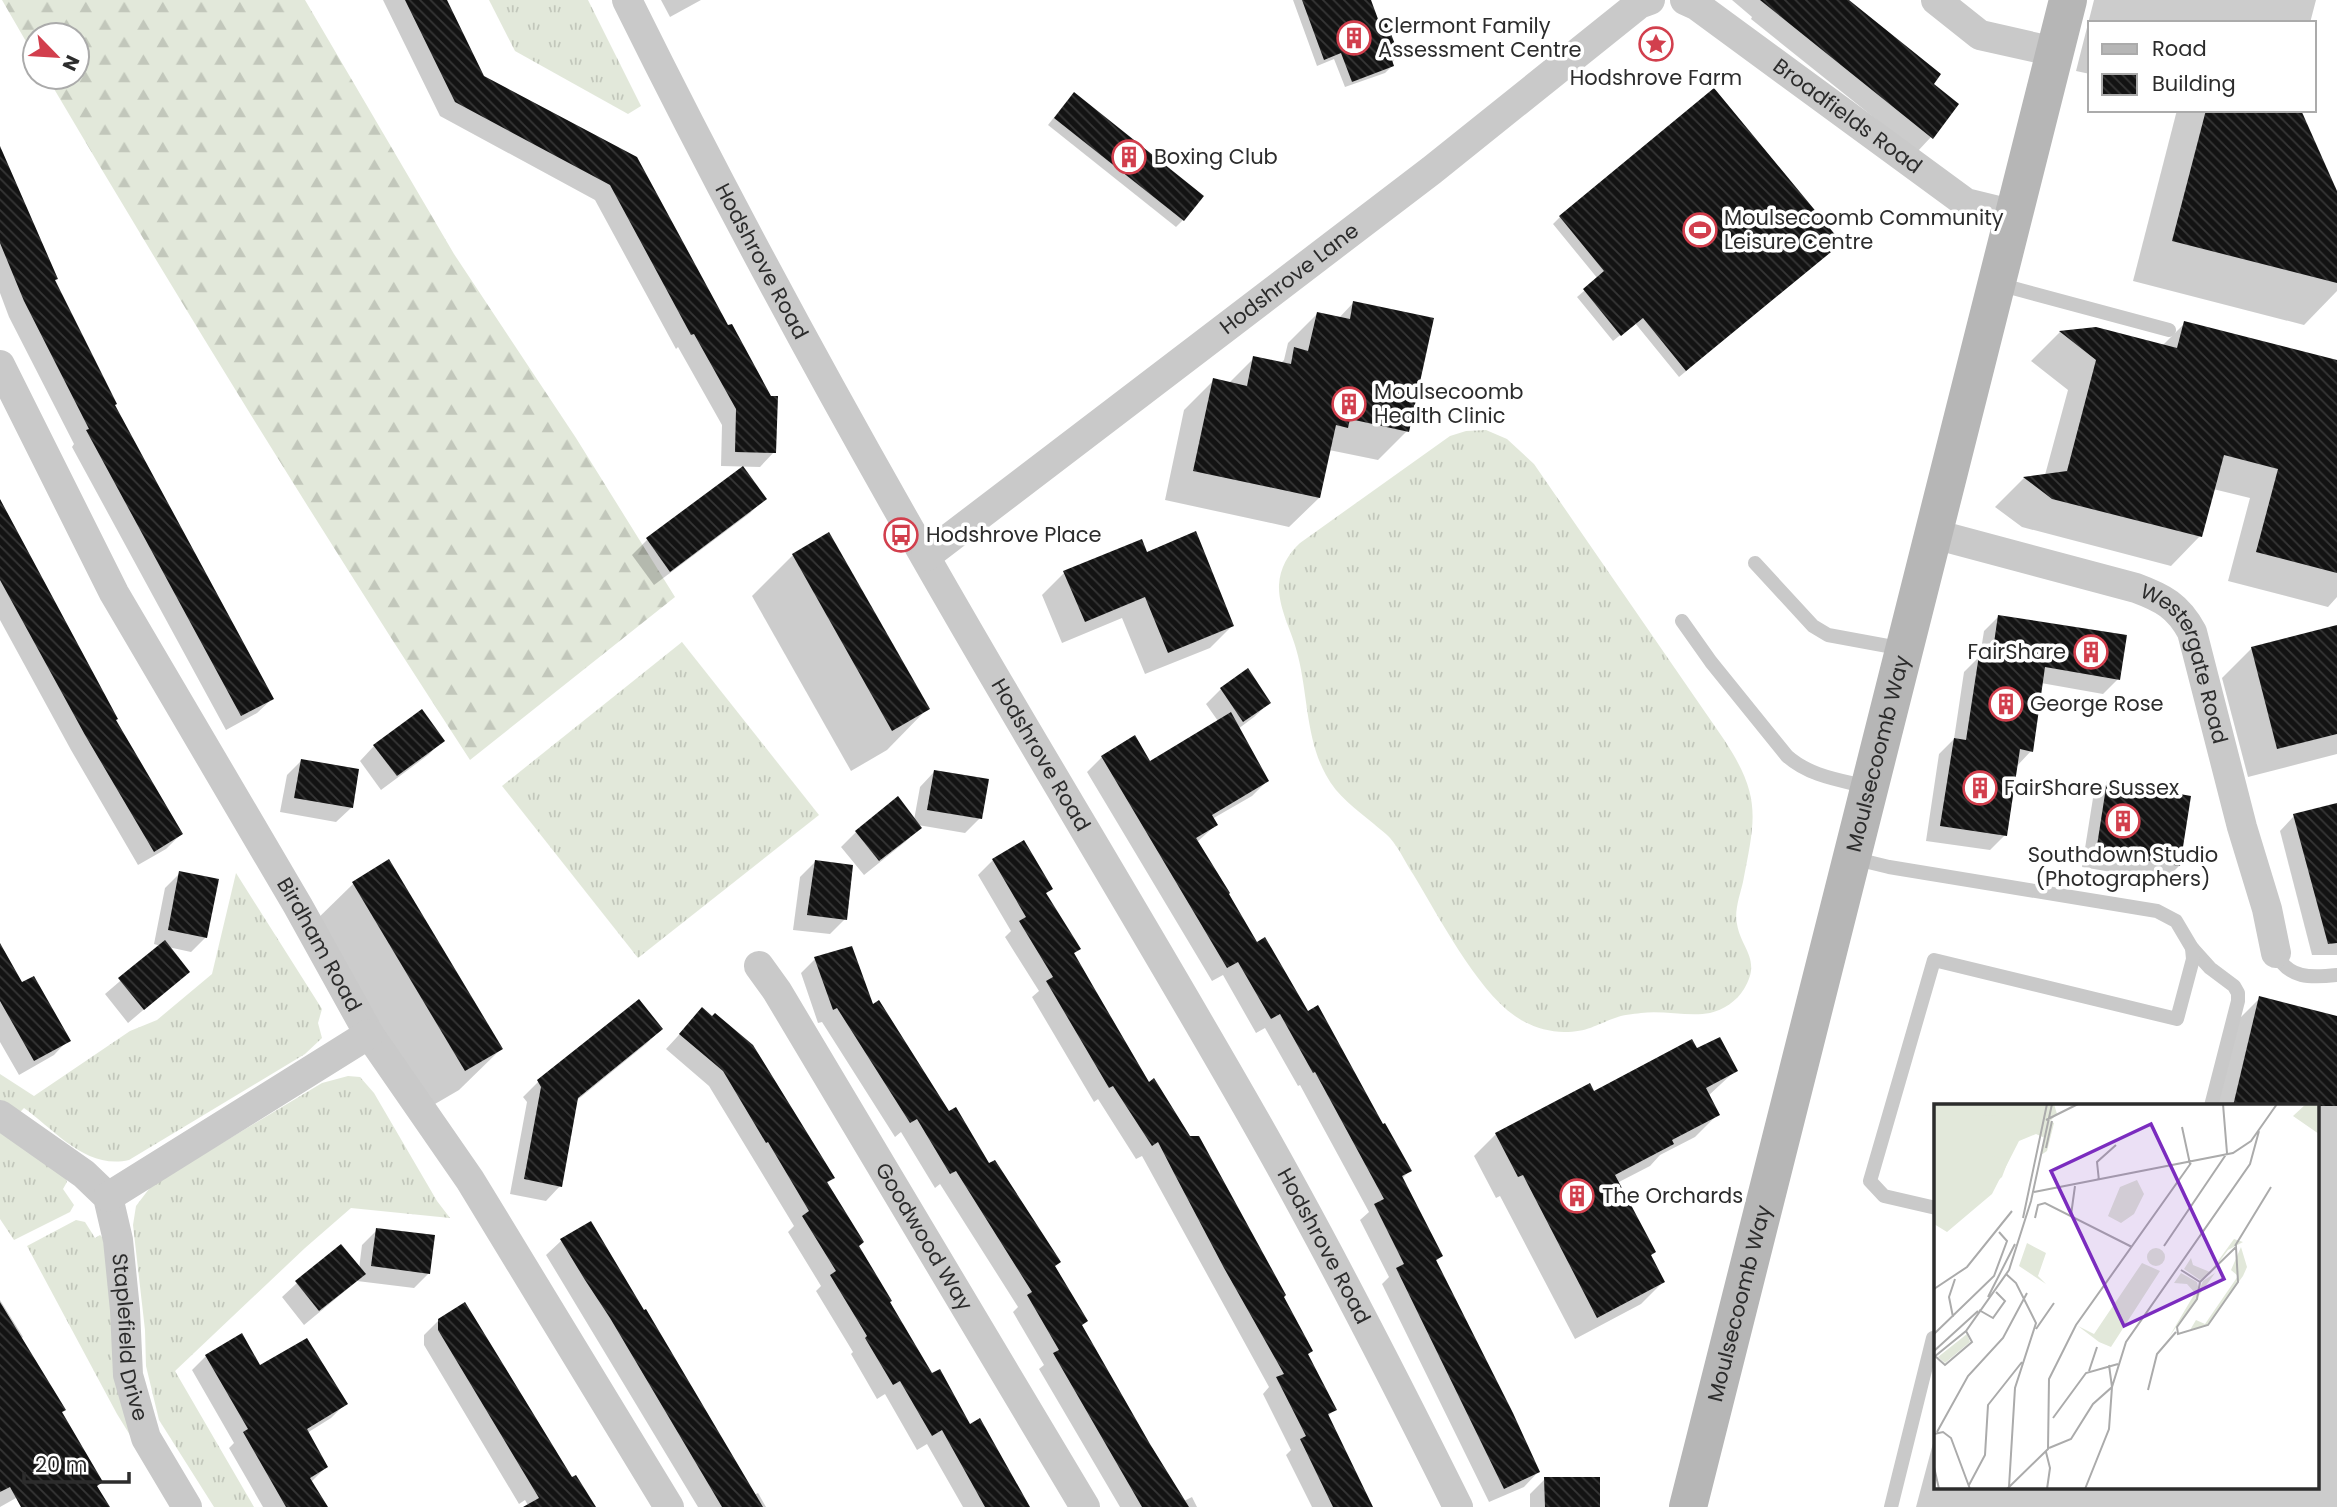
<svg xmlns="http://www.w3.org/2000/svg" width="2337" height="1507" font-family="Poppins,sans-serif">
	<style>
		.grass { fill: url(#grass-tufts) }
		.forest { fill: url(#forest-firs) }
		.shadow { fill: #0003 }
		.building { fill: url(#building-back-hatch) }
		.lines { fill: none; stroke-linecap: round; stroke-linejoin: round }
		.lane { stroke: #c9c9c9; stroke-width: 14 }
		.street { stroke: #c9c9c9; stroke-width: 30 }
		.secondary { stroke: #b6b6b6; stroke-width: 38 }
		.labels { text-anchor: middle; stroke-width: 7; stroke-linejoin: round; paint-order: stroke }
		.poi-label { font-size: 21px; fill: #2c2c2c; stroke: #fff; text-anchor: start }
		.street-label { font-size: 21px; fill: #2c2c2c; stroke: #fff }
		.inset-road { fill: none; stroke: #ababab; stroke-width: 2 }
		.view { fill: #7b2cbf; fill-opacity: 0.15; stroke: #7b2cbf; stroke-width: 3.5 }
		.inset-edge { fill: none; stroke: #2c2c2c; stroke-width: 3.5 }
	</style>
	<defs>
		<pattern id="grass-tufts" width="24" height="20" patternUnits="userSpaceOnUse" patternTransform="scale(1.75)"><rect width="24" height="20" fill="#e2e8da"/><path d="M3 7l-1-3M5 7V3M7 7l1-3M15 17l-1-3M17 17v-4M19 17l1-3" fill="none" stroke="#c2c7bb"/></pattern>
		<pattern id="forest-firs" width="22" height="20" patternUnits="userSpaceOnUse" patternTransform="scale(1.75)"><rect width="22" height="20" fill="#e2e8da"/><path d="M5 1l3.5 6h-7zM16 11l3.5 6h-7z" fill="#c2c7bb"/></pattern>
		<pattern id="building-back-hatch" width="6" height="6" patternUnits="userSpaceOnUse" patternTransform="scale(1.75)"><rect width="6" height="6" fill="#131313"/><path d="M-1 5l2 2M0 0l6 6M5-1l2 2" fill="none" stroke="#363636"/></pattern>
	</defs>
	<rect width="100%" height="100%" fill="#fff"/>
	<g class="grass">
		<polygon points="489,0 588,0 641,106 628,114 515,51"/>
		<path d="M1486,430L1507,439L1534,464L1725,741C1762,798 1755,819 1743,882C1740,895 1734,911 1737,924C1741,949 1762,959 1744,989C1737,1001 1723,1010 1710,1013C1689,1017 1663,1010 1641,1013C1633,1014 1622,1015 1615,1018C1595,1025 1588,1032 1564,1032C1547,1032 1529,1026 1515,1016C1476,989 1438,915 1413,874C1405,862 1399,848 1390,838C1386,833 1379,829 1374,824C1356,809 1337,796 1326,775C1306,739 1308,696 1298,656C1293,633 1278,609 1279,585C1280,568 1288,554 1300,543L1450,436L1466,431Z"/>
		<polygon points="682,642 819,815 638,958 502,786"/>
		<path d="M236,873L322,1009L318,1023L322,1038L305,1054L129,1160C86,1170 55,1130 24,1108L1,1132L65,1177L67,1182L63,1189L74,1205L70,1212L14,1240L0,1219V1074L34,1096L130,1031L157,1020L212,974Z"/>
		<polygon points="348,1076 360,1077 374,1093 437,1201 450,1218 351,1208 305,1248 175,1371 254,1507 214,1507 159,1420 146,1366 145,1330 133,1225 136,1206 152,1185 322,1083"/>
		<polygon points="76,1220 85,1222 95,1238 100,1235 105,1240 133,1440 117,1414 27,1246"/>
	</g>
	<path class="forest" d="M2,0H305L454,254L576,438L675,597L470,760C324,536 183,308 47,77H77V35H35V57Z"/>
	<g class="shadow">
		<polygon points="383,0 445,0 483,77 636,159 728,328 770,398 774,452 760,467 721,466 722,425 678,347 676,349 595,200 440,116"/>
		<polygon points="661,0 701,0 670,17"/>
		<polygon points="1293,0 1369,0 1377,21 1397,57 1391,63 1392,66 1385,73 1345,87 1334,59 1317,66"/>
		<polygon points="1732,0 1838,0 1932,84 1931,137 1917,152 1751,19 1752,17"/>
		<polygon points="2094,0 2316,0 2310,23 2090,23 2090,74 2076,71"/>
		<polygon points="1067,101 1183,220 1176,227 1048,125"/>
		<polygon points="2177,110 2299,110 2337,195 2337,291 2304,325 2133,281"/>
		<polygon points="0,152 53,281 113,406 272,699 257,713 226,730 72,447 74,444 9,317 0,293"/>
		<polygon points="1560,217 1833,250 1679,377 1635,323 1613,341 1577,297 1598,279 1553,224"/>
		<polygon points="1354,302 1407,431 1378,460 1329,450 1319,498 1289,527 1165,500 1184,410 1214,380 1228,384 1254,358 1281,363 1284,360 1288,343 1317,314 1338,319"/>
		<polygon points="2185,323 2337,362 2337,597 2328,607 2228,581 2250,498 2213,489 2200,536 2171,566 2022,527 1995,507 2024,478 2045,475 2068,390 2031,361 2060,332 2096,329 2162,346"/>
		<polygon points="742,468 765,498 750,513 654,585 632,555 647,540"/>
		<polygon points="0,500 115,720 181,834 166,849 138,865 71,750 0,620"/>
		<polygon points="1146,554 1232,626 1210,648 1145,674 1122,618 1062,643 1042,595 1064,573"/>
		<polygon points="793,555 928,708 887,750 851,771 752,596"/>
		<polygon points="1999,616 2118,679 2103,694 2041,683 2031,751 2016,767 2005,835 1990,850 1926,841 1939,754 1954,739 1964,672 1980,656 1984,631"/>
		<polygon points="2337,626 2337,754 2248,777 2222,678 2252,648"/>
		<polygon points="1247,671 1269,703 1254,717 1238,729 1267,781 1252,796 1212,819 1216,825 1197,842 1256,944 1308,1013 1410,1170 1402,1179 1441,1256 1435,1262 1538,1472 1524,1487 1489,1502 1382,1284 1389,1277 1360,1220 1369,1212 1300,1085 1298,1086 1265,1028 1256,1033 1223,975 1212,981 1087,772 1102,757 1134,738 1149,763 1218,721 1206,704 1221,689"/>
		<polygon points="442,741 428,755 381,790 360,761 374,746"/>
		<polygon points="302,760 357,770 351,808 336,822 280,812 287,775"/>
		<polygon points="934,772 980,818 965,833 918,825 920,828 905,842 864,875 841,847 856,832 914,820 920,787"/>
		<polygon points="2108,783 2179,866 2164,881 2082,867 2093,798"/>
		<polygon points="2337,804 2337,955 2312,955 2280,831 2294,816"/>
		<polygon points="993,860 1051,888 1045,894 1078,949 1073,954 1148,1084 1282,1297 1307,1355 1335,1409 1327,1417 1372,1507 1312,1507 1286,1455 1291,1450 1263,1394 1269,1387 1142,1156 1136,1159 1098,1099 1094,1102 1032,997 1039,991 1005,937 1011,931 978,875"/>
		<polygon points="388,862 501,1049 459,1090 423,1111 311,925 353,884"/>
		<polygon points="815,862 845,919 830,934 793,930 800,877"/>
		<polygon points="180,873 206,937 191,952 168,947 188,972 128,1023 105,994 161,946 154,944 165,888"/>
		<polygon points="0,947 22,985 68,1040 54,1055 19,1075 0,1042"/>
		<polygon points="815,959 872,1007 948,1113 1053,1267 1086,1321 1081,1326 1149,1445 1184,1501 1192,1497 1197,1507 1120,1507 1039,1369 1044,1365 1013,1312 1018,1307 940,1184 935,1188 901,1132 895,1137 822,1022 818,1023 801,973"/>
		<polygon points="2260,998 2337,1018 2337,1507 1916,1507 1936,1432 1936,1488 2318,1488 2318,1106 2211,1106 2231,1027"/>
		<polygon points="639,1001 661,1029 646,1044 576,1101 560,1186 546,1201 510,1194 527,1102 523,1097 538,1082"/>
		<polygon points="688,1025 833,1178 826,1184 857,1247 931,1376 1028,1507 963,1507 927,1444 917,1450 885,1394 877,1399 851,1354 853,1352 816,1291 821,1286 788,1232 794,1226 709,1086 666,1049"/>
		<polygon points="1696,1051 1735,1071 1708,1096 1717,1115 1695,1137 1660,1155 1650,1166 1617,1183 1663,1282 1641,1304 1575,1339 1500,1196 1496,1198 1474,1156 1496,1134"/>
		<polygon points="377,1230 429,1273 414,1288 357,1281 304,1325 282,1297 297,1283 359,1269 362,1245"/>
		<polygon points="561,1241 754,1495 758,1493 766,1507 698,1507 546,1255"/>
		<polygon points="0,1300 23,1337 20,1339 108,1507 43,1507 32,1489 0,1507"/>
		<polygon points="439,1320 572,1480 593,1507 529,1507 525,1500 519,1504 424,1345 424,1335"/>
		<polygon points="206,1356 260,1368 346,1403 331,1418 307,1433 326,1467 311,1482 326,1507 263,1507 229,1448 234,1443 192,1370"/>
		<polygon points="1545,1479 1598,1507 1530,1507 1530,1494"/>
	</g>
	<g class="building">
		<polygon points="405,0 447,0 484,76 637,157 728,325 732,324 771,396 778,396 776,453 735,452 736,409 694,334 691,335 610,185 455,102"/>
		<polygon points="1302,0 1371,0 1378,19 1384,16 1400,57 1392,60 1394,66 1352,82 1341,53 1324,60"/>
		<polygon points="1760,0 1849,0 1941,74 1934,84 1959,104 1933,139"/>
		<polygon points="1714,88 1842,243 1686,371 1643,318 1621,336 1583,289 1604,271 1559,216"/>
		<polygon points="1074,92 1204,196 1184,221 1054,118"/>
		<polygon points="2206,110 2301,110 2337,191 2337,283 2172,241"/>
		<polygon points="0,146 58,279 55,280 117,404 115,405 274,699 241,716 86,430 89,429 24,301 0,243"/>
		<polygon points="1353,301 1434,318 1409,432 1350,419 1348,428 1336,425 1320,498 1193,471 1213,378 1247,386 1253,356 1291,364 1294,347 1308,351 1317,312 1350,319"/>
		<polygon points="2184,321 2337,360 2337,573 2256,552 2278,469 2224,455 2202,537 2052,499 2023,477 2067,471 2096,360 2059,331 2096,327 2177,348"/>
		<polygon points="743,466 767,499 670,572 646,538"/>
		<polygon points="0,499 118,719 116,720 183,834 154,852 85,735 0,580"/>
		<polygon points="1196,531 1234,626 1168,653 1145,597 1085,622 1063,571 1142,539 1147,552"/>
		<polygon points="829,532 930,709 892,731 792,554"/>
		<polygon points="1998,615 2127,635 2120,680 2045,667 2033,752 2020,749 2007,836 1940,826 1954,738 1966,740 1979,655 1992,657"/>
		<polygon points="2337,625 2337,734 2277,749 2251,647"/>
		<polygon points="1248,668 1271,703 1243,722 1220,688"/>
		<polygon points="422,709 445,741 397,776 373,745"/>
		<polygon points="1231,712 1269,781 1212,815 1218,825 1196,838 1230,893 1229,894 1257,942 1265,937 1308,1011 1318,1005 1383,1124 1385,1123 1412,1171 1402,1176 1443,1256 1436,1260 1513,1413 1540,1472 1504,1489 1396,1268 1404,1264 1374,1204 1384,1199 1315,1072 1313,1073 1280,1014 1271,1019 1238,962 1227,968 1101,756 1135,735 1150,761"/>
		<polygon points="301,759 359,769 353,808 294,798"/>
		<polygon points="934,770 989,779 982,819 927,810"/>
		<polygon points="2107,781 2191,796 2180,866 2096,852"/>
		<polygon points="898,796 922,828 879,861 855,831"/>
		<polygon points="2337,803 2337,943 2328,944 2293,814"/>
		<polygon points="1024,840 1053,889 1046,893 1081,949 1074,953 1093,986 1149,1082 1154,1078 1190,1136 1199,1136 1286,1295 1284,1297 1313,1351 1308,1354 1337,1410 1328,1414 1373,1507 1333,1507 1300,1439 1306,1436 1276,1377 1284,1374 1224,1268 1175,1175 1158,1142 1152,1146 1113,1086 1109,1088 1046,981 1053,977 1019,921 1026,917 992,859"/>
		<polygon points="389,859 503,1049 465,1071 352,882"/>
		<polygon points="815,860 853,865 847,920 807,915"/>
		<polygon points="179,871 219,879 207,938 168,930"/>
		<polygon points="165,940 190,972 144,1010 118,978"/>
		<polygon points="0,943 22,982 34,976 71,1041 34,1061 0,1001"/>
		<polygon points="852,946 873,1004 879,1000 949,1111 956,1107 989,1163 995,1160 1061,1262 1055,1266 1088,1321 1082,1325 1150,1444 1189,1507 1142,1507 1053,1353 1059,1350 1027,1295 1032,1292 956,1171 950,1174 917,1119 910,1123 837,1008 833,1010 814,957"/>
		<polygon points="2259,996 2337,1016 2337,1106 2233,1106"/>
		<polygon points="639,999 663,1029 578,1098 562,1187 524,1179 541,1087 537,1080"/>
		<polygon points="702,1007 712,1016 715,1013 753,1045 835,1178 827,1182 864,1242 859,1246 892,1301 890,1302 932,1373 940,1369 970,1424 980,1418 1030,1507 985,1507 942,1430 932,1436 900,1381 893,1385 865,1338 867,1336 830,1275 836,1271 802,1216 809,1211 768,1142 766,1143 723,1071 679,1034"/>
		<polygon points="1720,1037 1738,1071 1706,1088 1720,1115 1672,1140 1674,1144 1615,1175 1656,1252 1651,1255 1665,1282 1597,1318 1523,1175 1518,1177 1495,1133 1590,1083 1594,1091 1692,1039 1697,1048"/>
		<polygon points="591,1221 644,1310 646,1309 763,1507 722,1507 610,1318 585,1280 560,1239"/>
		<polygon points="376,1228 435,1235 430,1274 371,1266"/>
		<polygon points="341,1244 366,1274 319,1311 295,1281"/>
		<polygon points="0,1302 66,1410 62,1412 103,1482 97,1486 110,1507 21,1507 10,1487 0,1492"/>
		<polygon points="465,1302 572,1477 576,1475 596,1507 523,1507 539,1498 438,1330 438,1319"/>
		<polygon points="242,1333 260,1365 307,1338 348,1404 307,1429 328,1467 310,1478 328,1507 286,1507 243,1432 248,1429 205,1355"/>
		<polygon points="1544,1477 1600,1477 1600,1507 1545,1507"/>
	</g>
	<g class="lines">
		<g class="lane">
			<polyline points="1998,284 2169,330"/>
			<polyline points="1755,563 1813,626 1828,635 1904,649"/>
			<path d="M1682,621L1711,662L1787,756C1809,776 1840,780 1868,787"/>
			<polyline points="1852,858 1889,867 2157,911 2176,921 2192,948 2210,968 2234,986 2238,993 2238,1001 2211,1106"/>
			<path d="M2276,953C2288,979 2311,978 2337,975"/>
			<polyline points="1936,1208 1884,1196 1870,1181 1934,960 2177,1019 2193,959 2192,948"/>
			<polyline points="1891,1507 1933,1338"/>
		</g>
		<g class="street">
			<path id="s1" d="M627,0C739,227 862,450 990,669C1079,821 1170,971 1257,1124C1328,1249 1394,1378 1458,1507"/>
			<path id="s2" d="M1685,0L1696,5L1966,203L2015,215"/>
			<polyline points="1936,0 1980,35 2055,52"/>
			<path id="s3" d="M0,365L114,593L298,906L369,1034L470,1180L669,1507"/>
			<path id="s4" d="M1934,534L2136,588C2163,598 2178,606 2192,632L2242,827L2267,909L2276,953"/>
			<path id="s5" d="M926,556L1432,170L1639,4L1650,0"/>
			<path id="s6" d="M759,966L777,991L1085,1507"/>
			<path id="s7" d="M0,1115L84,1174L108,1197L118,1240L125,1310L128,1375L146,1438L187,1507"/>
			<polyline points="108,1197 369,1034"/>
		</g>
		<path class="secondary" id="s8" d="M1688,1507L2068,0"/>
	</g>
	<defs>
		<symbol id="building-ring" viewBox="-11 -11 22 22"><circle r="9.5" fill="#fff" stroke="#d23f4d" stroke-width="1.5"/><path d="M-4-6H4V6H1V3H-1V6H-4ZM-2.5-4.3h1.7v1.8h-1.7ZM.8-4.3h1.7v1.8H.8ZM-2.5-1h1.7V.8h-1.7ZM.8-1h1.7V.8H.8Z" fill="#d23f4d"/></symbol>
		<symbol id="sight-ring" viewBox="-11 -11 22 22"><circle r="9.5" fill="#fff" stroke="#d23f4d" stroke-width="1.5"/><path d="M0-6L1.8-2.2L6-1.7L2.9 1.2L3.7 5.4L0 3.3L-3.7 5.4L-2.9 1.2L-6-1.7L-1.8-2.2Z" fill="#d23f4d"/></symbol>
		<symbol id="stadium-ring" viewBox="-11 -11 22 22"><circle r="9.5" fill="#fff" stroke="#d23f4d" stroke-width="1.5"/><path d="M0-5a6.5 5 0 1 0 0 10a6.5 5 0 1 0 0-10ZM-3.5-1.8h7v3.6h-7Z" fill="#d23f4d"/></symbol>
		<symbol id="bus-ring" viewBox="-11 -11 22 22"><circle r="9.5" fill="#fff" stroke="#d23f4d" stroke-width="1.5"/><path d="M-5-6H5V4H4V6H2V4H-2V6H-4V4H-5ZM-3.5-4V0h7V-4ZM-3.5 1.2v1.5H-2V1.2ZM2 1.2v1.5H3.5V1.2Z" fill="#d23f4d"/></symbol>
	</defs>
	<g fill-rule="evenodd">
		<use href="#building-ring" x="1335" y="19" width="38" height="38"/>
		<use href="#sight-ring" x="1637" y="25" width="38" height="38"/>
		<use href="#building-ring" x="1110" y="138" width="38" height="38"/>
		<use href="#stadium-ring" x="1681" y="211" width="38" height="38"/>
		<use href="#building-ring" x="1330" y="385" width="38" height="38"/>
		<use href="#bus-ring" x="882" y="516" width="38" height="38"/>
		<use href="#building-ring" x="2072" y="633" width="38" height="38"/>
		<use href="#building-ring" x="1987" y="685" width="38" height="38"/>
		<use href="#building-ring" x="1961" y="769" width="38" height="38"/>
		<use href="#building-ring" x="2104" y="802" width="38" height="38"/>
		<use href="#building-ring" x="1558" y="1177" width="38" height="38"/>
	</g>
	<g class="labels">
		<g class="poi-label">
			<text x="1378" y="33">Clermont Family<tspan x="1378" dy="24">Assessment Centre</tspan></text>
			<text x="1656" y="85" text-anchor="middle">Hodshrove Farm</text>
			<text x="1154" y="164">Boxing Club</text>
			<text x="1724" y="225">Moulsecoomb Community<tspan x="1724" dy="24">Leisure Centre</tspan></text>
			<text x="1374" y="399">Moulsecoomb<tspan x="1374" dy="24">Health Clinic</tspan></text>
			<text x="926" y="542">Hodshrove Place</text>
			<text x="2066" y="659" text-anchor="end">FairShare</text>
			<text x="2030" y="711">George Rose</text>
			<text x="2004" y="795">FairShare Sussex</text>
			<text x="2123" y="862" text-anchor="middle">Southdown Studio<tspan x="2123" dy="24">(Photographers)</tspan></text>
			<text x="1602" y="1203">The Orchards</text>
		</g>
		<g class="street-label">
			<text dy="7" stroke="none"><textPath href="#s2" startOffset="200">Broadfields Road</textPath></text>
			<text dy="7" stroke="none"><textPath href="#s1" startOffset="294">Hodshrove Road</textPath></text>
			<text dy="7" stroke="none"><textPath href="#s5" startOffset="457">Hodshrove Lane</textPath></text>
			<text dy="7" stroke="none"><textPath href="#s4" startOffset="306">Westergate Road</textPath></text>
			<text dy="7" stroke="none"><textPath href="#s8" startOffset="777">Moulsecoomb Way</textPath></text>
			<text dy="7" stroke="none"><textPath href="#s1" startOffset="861">Hodshrove Road</textPath></text>
			<text dy="7" stroke="none"><textPath href="#s3" startOffset="662">Birdham Road</textPath></text>
			<text dy="7" stroke="none"><textPath href="#s6" startOffset="317">Goodwood Way</textPath></text>
			<text dy="7" stroke="none"><textPath href="#s1" startOffset="1428">Hodshrove Road</textPath></text>
			<text dy="7" stroke="none"><textPath href="#s8" startOffset="210">Moulsecoomb Way</textPath></text>
			<text dy="7" stroke="none"><textPath href="#s7" startOffset="278">Staplefield Drive</textPath></text>
		</g>
	</g>
	<g transform="translate(1934 1104)">
		<rect width="385" height="385" fill="#fff"/>
		<path d="M0,0H120L123,10L116,17L120,19L113,47L107,51L111,34L102,30L85,37L58,90L13,128L0,120ZM203,76L210,90L200,110L187,119L174,112L186,83ZM300,135L309,138L294,146L276,170L266,176L250,165L257,154L259,161L276,168ZM93,139L112,149L104,172L112,180L85,162ZM307,143L313,163L309,172L273,221L256,226L262,216L271,220L304,172L297,166ZM213 153a9 9 0 1 1 18 0a9 9 0 1 1-18 0ZM247,169L263,178L265,187L269,177L281,169L235,233L261,189L253,180L240,179ZM33,230L36,238L11,259L4,253Z" fill="#e2e8da"/>
		<path d="M0,0H72L61,12L49,11L37,35L40,46L74,57L68,73L27,110L8,120L0,119ZM372,0H385V30L359,12ZM208,159L226,167L177,243L165,238L144,222L160,230Z" fill="#e2e8da"/>
		<path class="inset-road" d="M112,16L144,0M248,23L256,60M112,44L118,17M165,77L163,58L182,41M100,88L299,49L317,37L343,0M137,111L141,82M89,114L113,0M101,114L104,101L111,99L198,143M230,142L293,49L289,0M301,142L337,83M302,143L304,178L274,221L244,230L243,223L263,195L266,178ZM247,166L266,178M72,170L82,179L102,219L81,284L75,383M0,185L33,163L78,107M54,193L81,140M45,206L59,214L71,197L62,188M19,213L15,193L21,175M102,225L120,199M0,230L60,172L73,137L65,128M0,247L44,207M1,252L11,261L38,238L32,227M0,253L32,227L75,166L97,97L118,0M155,267L163,243M214,286L223,250L242,228M119,314L152,269L184,260M3,328L34,272L69,234L93,189M0,330L9,328L17,334L36,385M115,344L137,335L159,300L178,283L175,261M112,348L116,364L113,385M0,363L5,385M35,381L51,351L54,301L88,258M73,385L114,345L115,275L142,221L257,59M151,385L175,325L178,283L192,238L316,60L325,27"/>
		<path class="view" d="M217,20L290,175L190,222L117,67Z"/>
		<rect width="385" height="385" class="inset-edge"/>
	</g>
	<rect x="2088" y="21" width="228" height="91" fill="#ffffff" stroke="#ababab" stroke-width="2"/>
	<rect x="2102" y="44" width="35" height="10" fill="#b6b6b6" stroke="#ababab" stroke-width="2"/>
	<text x="2152" y="56" font-size="21" fill="#2c2c2c">Road</text>
	<rect x="2102" y="74" width="35" height="21" fill="url(#building-back-hatch)" stroke="#ababab" stroke-width="2"/>
	<text x="2152" y="91" font-size="21" fill="#2c2c2c">Building</text>
	<g transform="translate(56 56) rotate(115)"><circle r="33" fill="#ffffff" stroke="#ababab" stroke-width="2"/>
	<path d="M0-5L12 26L0 18L-12 26Z" fill="#d23f4d"/>
	<text y="-10" font-size="19" font-weight="bold" text-anchor="middle" fill="#2c2c2c">N</text>
	</g>
	<path d="M24 1472v10h105v-10" fill="none" stroke="#2c2c2c" stroke-width="3.5"/>
	<text x="35" y="1472" font-size="21" fill="#2c2c2c" stroke="#ffffff" stroke-width="5" paint-order="stroke">20 m</text>
</svg>
